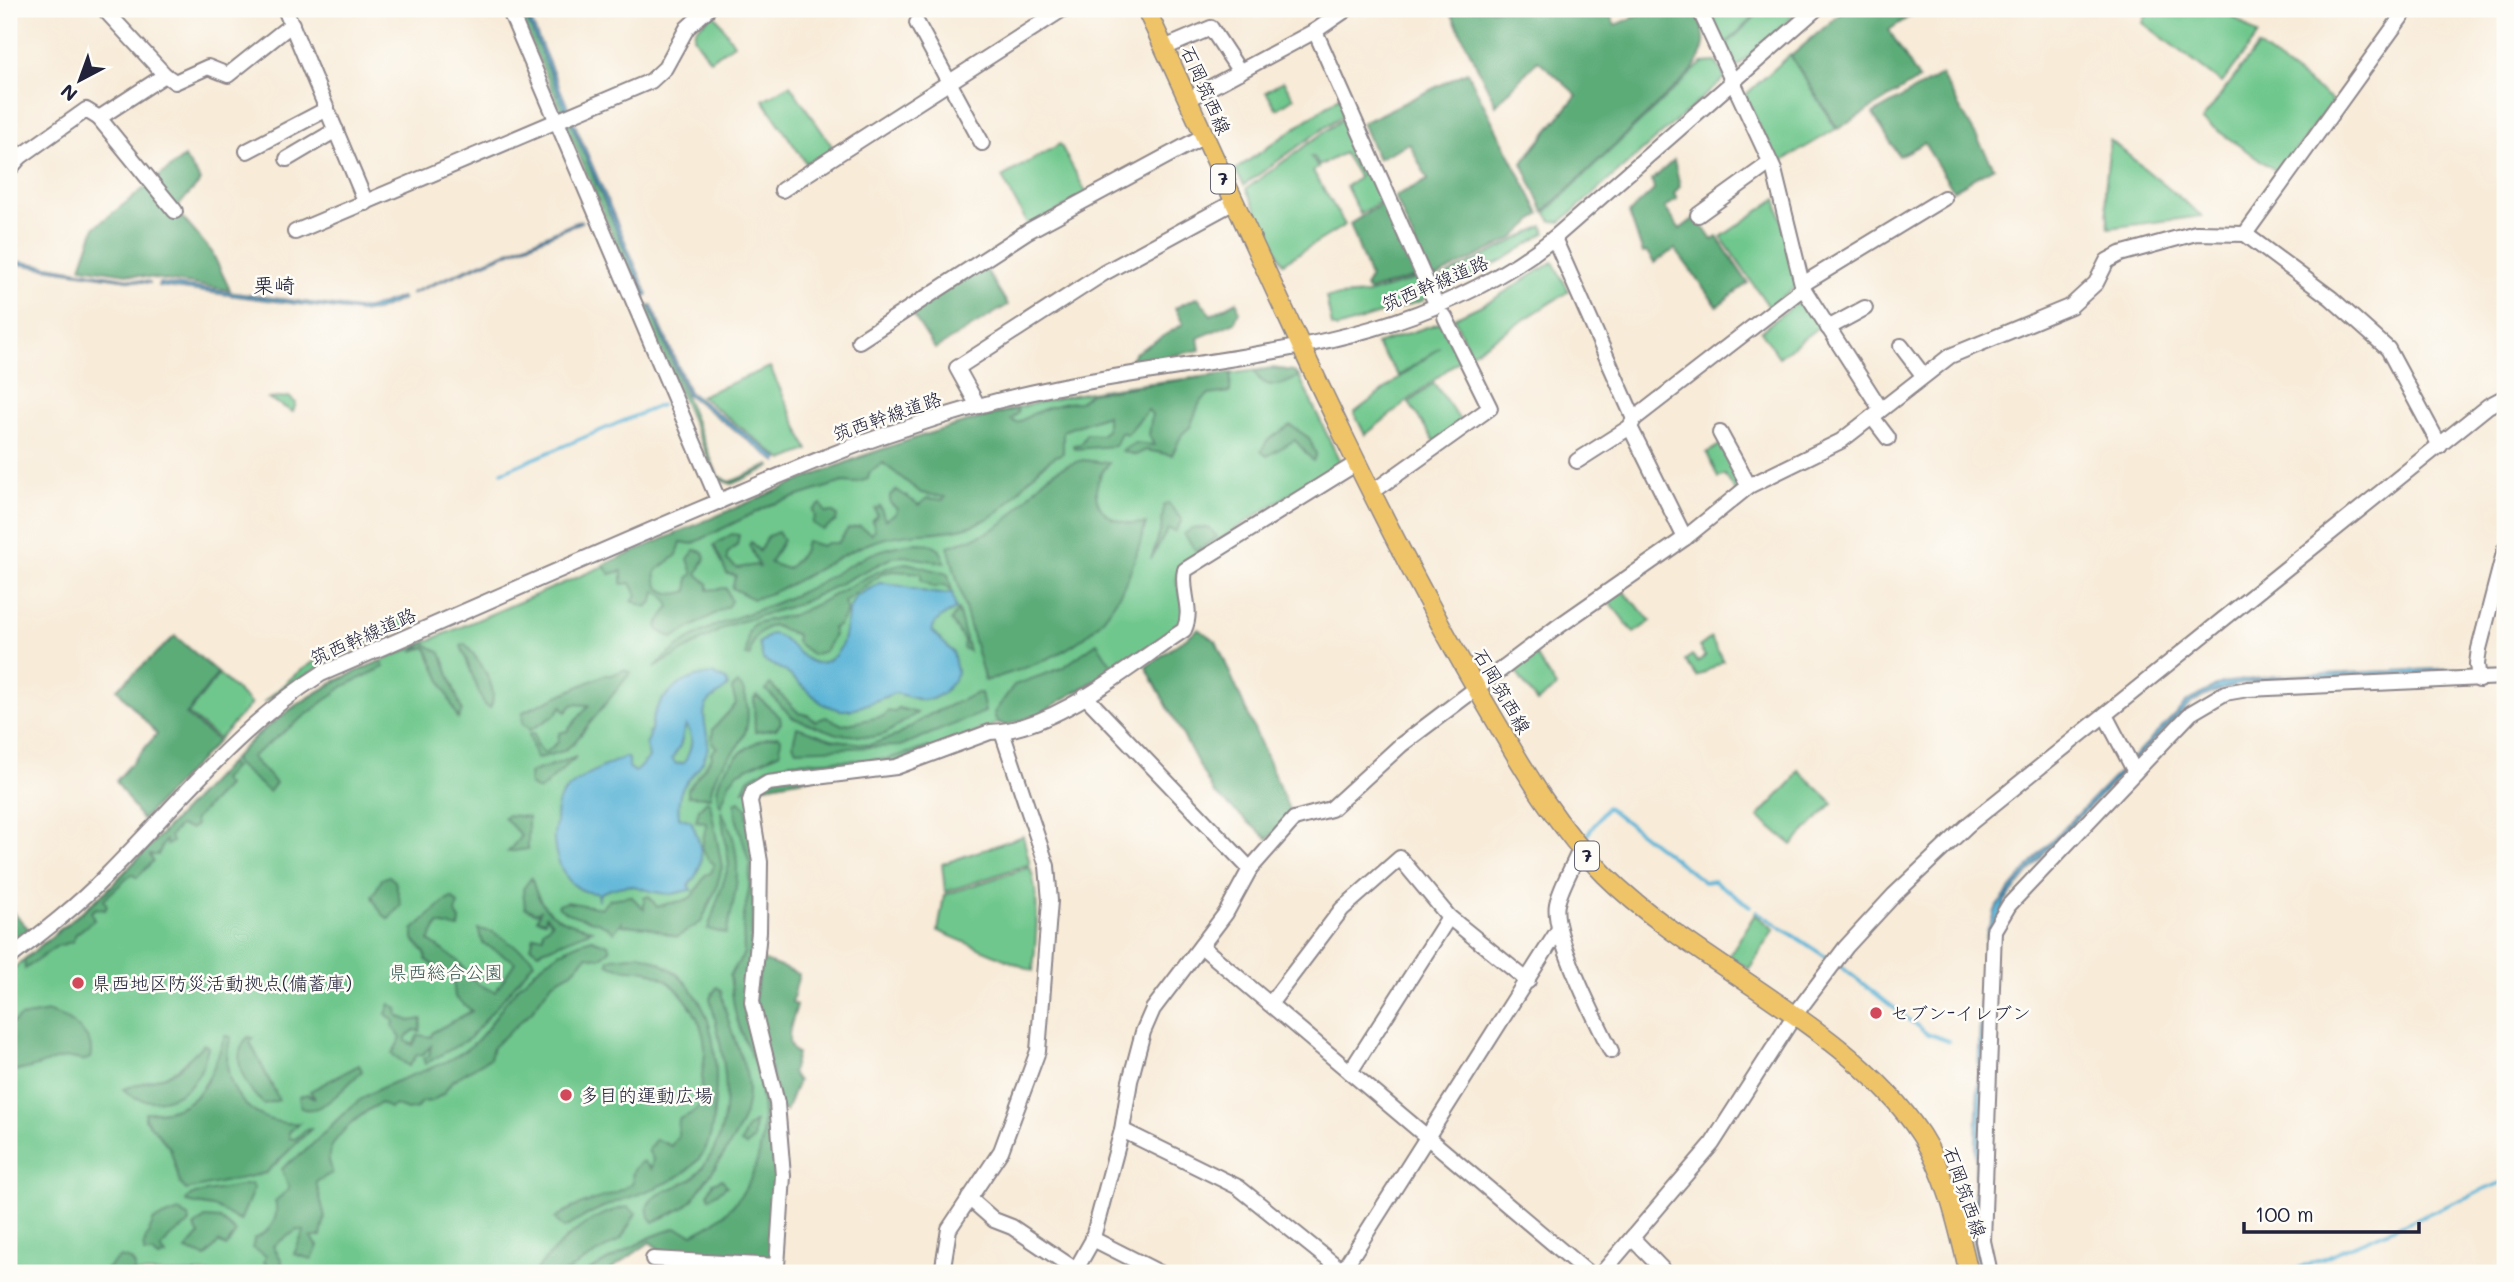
<svg xmlns="http://www.w3.org/2000/svg" width="2514" height="1282" font-family="Mali,'Klee One',sans-serif">
	<style>
		.green { fill: #70c78d; stroke: #497464; stroke-width: 2 }
		.forest { fill: #5cac78; stroke: #3f675a; stroke-width: 2 }
		.water { fill: #5ab4d7; stroke: #3e6b89; stroke-width: 2; fill-rule: evenodd }
		.lines { fill: none; stroke-linecap: round; stroke-linejoin: round }
		.stream { stroke: #5ab4d7; stroke-width: 3.5 }
		.minor-casing { stroke: #8d868a; stroke-width: 18 }
		.major-casing { stroke: #8d868a; stroke-width: 21 }
		.minor { stroke: #fff; stroke-width: 14 }
		.major { stroke: #efc469; stroke-width: 18 }
		.poi-dot { fill: #d1495b; stroke: #fdfcf7; stroke-width: 2.5 }
		.labels { text-anchor: middle; stroke-width: 5; stroke-linejoin: round; paint-order: stroke }
		.shield { fill: #fdfcf7; stroke: #646373; stroke-width: 2 }
		.shield-label { font-size: 18px; font-weight: bold; fill: #22223b }
		.street-label { font-size: 19px; fill: #22223b; stroke: #fdfcf7 }
		.park-label { font-size: 19px; fill: #3d5c58; stroke: #fdfcf7 }
		.poi-label { font-size: 19px; fill: #22223b; stroke: #fdfcf7; text-anchor: start }
		.neighbourhood-label { font-size: 21px; fill: #22223b; stroke: #fdfcf7 }
	</style>
	<rect width="100%" height="100%" fill="#fdfcf7"/>
	<filter id="ink" filterUnits="userSpaceOnUse"><feTurbulence type="fractalNoise" baseFrequency=".0143" numOctaves="2"/><feDisplacementMap in="SourceGraphic" scale="14" xChannelSelector="R" yChannelSelector="G"/><feConvolveMatrix kernelMatrix="1 2 1 2 8 2 1 2 1" color-interpolation-filters="sRGB"/></filter>
	<filter id="wash" filterUnits="userSpaceOnUse"><feTurbulence type="fractalNoise" baseFrequency=".00686" numOctaves="4" result="noise"/><feDisplacementMap in="SourceGraphic" scale="28" xChannelSelector="R" yChannelSelector="G"/><feGaussianBlur stdDeviation="1.57" result="paint"/><feColorMatrix in="noise" values="0 0 0 0 0 0 0 0 0 0 0 0 0 0 0 0 0 1.4 0 .05"/><feComposite in="paint" operator="in"/></filter>
	<g filter="url(#wash)">
		<rect width="100%" height="100%" fill="#f8ebd8"/>
		<g class="green">
			<polygon points="517,9 522,9 567,113 563,114"/>
			<polygon points="1707,9 1761,9 1724,46"/>
			<polygon points="1801,9 1738,66 1733,66 1722,49 1762,10"/>
			<polygon points="2148,9 2223,9 2258,35 2222,83 2143,23"/>
			<polygon points="714,13 734,44 710,60 694,37 695,30"/>
			<polygon points="2258,46 2333,101 2279,173 2202,120"/>
			<polygon points="1790,55 1836,129 1781,162 1774,159 1745,95"/>
			<polygon points="1716,62 1725,78 1561,222 1552,221 1546,212 1702,63"/>
			<polygon points="1283,81 1294,98 1277,109 1266,92"/>
			<polygon points="790,85 834,149 808,166 763,100"/>
			<polygon points="1341,96 1348,111 1244,185 1235,170"/>
			<polygon points="1349,114 1386,198 1360,214 1346,186 1359,178 1344,153 1319,166 1314,157 1311,157 1318,168 1313,171 1345,225 1283,263 1246,189"/>
			<polygon points="570,122 644,297 640,299 566,124"/>
			<polygon points="2110,140 2202,216 2109,228 2105,191"/>
			<polygon points="1060,144 1087,194 1029,227 1002,177"/>
			<polygon points="1776,199 1799,284 1769,307 1721,237"/>
			<polygon points="1543,226 1545,233 1505,259 1438,292 1434,282"/>
			<polygon points="1553,262 1569,291 1470,354 1454,318 1492,300"/>
			<polygon points="1420,278 1427,292 1424,300 1337,328 1332,326 1326,297 1367,294"/>
			<polygon points="1803,297 1821,325 1779,357 1761,331"/>
			<polygon points="648,305 718,476 730,482 770,465 771,467 732,484 717,479 643,307"/>
			<polygon points="1445,321 1463,357 1365,435 1354,413 1440,347 1399,376 1376,344"/>
			<polygon points="770,367 808,450 783,460 700,396"/>
			<path d="M1272,368L1293,371L1299,376L1340,462L1184,562C1168,580 1183,591 1184,611C1185,616 1181,622 1180,627L1081,690L1005,726L999,723L905,761L750,787L777,1181L670,1258L650,1242L606,1273H9V972L106,891L258,733L296,705L339,679L859,457C948,426 1040,397 1134,385C1180,379 1226,375 1272,368Z"/>
			<polygon points="1434,383 1462,423 1435,442 1409,403"/>
			<polygon points="289,397 296,403 293,412 269,399"/>
			<polygon points="1723,443 1746,485 1737,494 1725,475 1718,478 1707,453"/>
			<polygon points="1621,589 1651,621 1634,633 1607,599"/>
			<polygon points="409,617 412,623 335,657 332,651 375,629"/>
			<polygon points="1711,638 1723,661 1697,677 1685,660 1692,655 1698,662 1705,656 1699,647"/>
			<polygon points="326,654 330,660 263,703 297,673"/>
			<polygon points="1535,654 1556,687 1537,702 1514,669"/>
			<polygon points="219,674 251,704 219,739 188,714"/>
			<polygon points="1798,770 1833,803 1792,845 1758,817 1793,780"/>
			<polygon points="1023,836 1030,864 945,892 942,864"/>
			<path d="M1030,867C1041,899 1036,937 1033,971L938,931L944,895Z"/>
			<polygon points="1755,914 1774,929 1749,969 1729,956"/>
		</g>
		<g class="forest">
			<path d="M1449,9H1608L1615,25L1639,15L1636,9H1695C1707,37 1709,45 1691,72L1544,212L1522,163L1577,95L1538,60L1496,105Z"/>
			<polygon points="1846,9 1921,9 1889,30 1919,79 1838,129 1791,56"/>
			<polygon points="1467,72 1540,214 1514,238 1430,280 1395,196 1428,180 1409,143 1378,159 1362,123"/>
			<polygon points="1941,75 1994,167 1953,190 1924,143 1899,156 1873,114"/>
			<polygon points="184,157 201,181 175,209 212,252 230,290 81,267 95,227"/>
			<polygon points="1674,160 1680,186 1674,194 1677,199 1665,208 1680,229 1696,217 1712,240 1717,237 1748,283 1717,306 1675,249 1654,263 1647,252 1643,253 1629,213 1654,190 1652,180"/>
			<polygon points="1389,199 1419,276 1368,291 1365,287 1370,278 1350,224"/>
			<polygon points="984,266 1008,305 935,349 911,312"/>
			<polygon points="1198,297 1211,315 1237,301 1239,311 1235,322 1198,338 1200,350 1126,365 1135,353 1183,324 1175,308"/>
			<path d="M1272,368L1293,371L1299,376C1283,387 1264,391 1254,371Z"/>
			<path d="M1231,373L1230,392L1208,395L1200,402L1190,427L1182,434L1172,455L1146,450L1136,455L1122,451L1135,443L1154,445L1149,435L1152,414L1148,410L1127,434L1121,432L1115,446L1074,449L1073,445L1081,444L1086,434L1101,435L1107,430V415L1063,431V453C1028,467 1017,506 983,521C950,537 914,529 879,540C834,554 799,586 753,599L732,588L736,575L727,574L714,545L732,534L739,535L737,545L727,554V560L737,568L756,565L760,568L749,545L751,542L759,551L768,536L778,532L783,540L770,563L788,569L803,552L806,541L822,546L827,543H838L848,529L860,526L871,534L875,529L872,521L877,515L875,509L880,506L885,520L896,513L897,509L890,503V495L897,490L919,505L927,498L943,500L945,497L921,493L883,463L869,473L868,479L855,483L843,482L770,505L692,544L681,542L677,555L656,571C653,593 671,597 688,591V578L693,574L688,559L695,550L703,552L705,558L697,574L708,584V590L726,588L731,601L728,606L672,638L659,631L657,625L670,606L664,596L655,591L653,601L647,607L632,601L637,595L631,583L622,584V571L610,574L603,565C739,507 873,443 1017,409L1018,412L1011,420L1017,423C1036,411 1057,402 1080,402L1090,393Z"/>
			<polygon points="1290,425 1309,438 1316,454 1313,461 1295,440 1267,456 1261,451 1267,441"/>
			<path d="M1083,460L1109,463C1079,498 1105,528 1146,523C1117,628 1087,650 985,681L948,546C967,540 986,535 1003,523C1036,496 1035,473 1083,460Z"/>
			<polygon points="1168,503 1182,520 1175,531 1168,529 1151,559 1161,529 1164,505"/>
			<polygon points="821,504 826,513 832,512 837,516 836,521 823,530 812,523 815,516 813,510"/>
			<polygon points="1209,527 1217,537 1196,551 1184,534 1192,529"/>
			<path d="M914,543C934,543 940,544 945,563L904,556L893,557L799,604L729,625L654,668C702,619 740,621 797,594C841,574 862,549 914,543Z"/>
			<path d="M907,563L948,574L952,591L945,585L934,587L921,580V573L893,571L883,573L844,602L847,612L838,626L832,628L834,635L825,651L813,655L796,642L797,635L772,625C758,632 751,640 750,656H746L748,633L752,625C764,619 776,619 789,616C826,605 873,566 907,563Z"/>
			<polygon points="958,610 969,651 963,648 964,641 951,620"/>
			<polygon points="1198,629 1216,641 1291,814 1268,839 1214,793 1146,667"/>
			<polygon points="175,636 218,673 186,715 218,741 142,820 116,781 157,734 117,689"/>
			<polygon points="424,643 441,653 462,711 458,719 426,647 413,651"/>
			<polygon points="1097,643 1114,669 1039,714 1005,726 996,720 994,713 1014,685 1062,668"/>
			<path d="M465,644C478,659 501,689 490,708L484,705L461,646Z"/>
			<path d="M380,661L384,667L344,686L251,757L276,783L269,792L235,763V757C277,713 325,685 380,661Z"/>
			<polygon points="623,670 631,672 573,744 563,751 536,759 529,734 534,733 537,746 545,753 558,742 559,733 567,731 589,705 573,704 566,712 562,706 555,715 530,730 522,723 523,712 604,675 612,675"/>
			<path d="M737,683C749,690 750,722 744,735C733,760 715,761 710,797L688,796V789L712,757L711,753L717,747L712,743L713,729L736,704L732,689Z"/>
			<polygon points="770,684 799,713 808,715 815,721 826,717 843,725 884,716 888,711 895,712 898,708 917,713 885,734 873,737 837,734 793,718 766,690"/>
			<polygon points="977,693 981,693 985,712 900,746 796,750 793,744 797,727 831,739 869,745 896,736 929,715"/>
			<polygon points="757,696 780,717 781,723 776,729 755,732 754,699"/>
			<path d="M778,736L781,738L780,752L737,773L729,783L721,806C703,778 751,736 778,736Z"/>
			<polygon points="930,747 905,761 743,790 748,779 768,768 791,762 886,759"/>
			<polygon points="576,757 539,791 530,785 529,773"/>
			<polygon points="229,763 234,767 222,780 227,786 194,820 196,825 191,829 179,826 170,836 172,842 167,845 165,840 158,855 150,855 153,861 137,878 132,874 104,899 107,906 105,910 96,908 91,912 94,920 76,934 72,942 57,946 25,969 24,960 107,891"/>
			<path d="M707,801L710,803L722,867L716,889L701,922L677,937L647,927L622,925V922L614,932C598,917 577,921 559,908L558,905L567,902L601,908L610,899L631,896L644,909V898L649,896L657,907C687,896 688,910 705,875L711,873L714,864C694,847 706,840 706,822L696,821L699,809Z"/>
			<path d="M739,801L746,807L756,869L748,983L773,1107L777,1181L772,1263L670,1258L650,1242L606,1273H585L651,1237L675,1228L693,1234C760,1203 773,1136 756,1068C752,1053 742,1038 738,1023C733,1008 732,990 730,975L744,954L743,921L749,889L750,865L736,817L735,803Z"/>
			<path d="M721,811C746,851 737,893 726,934L708,929L729,865Z"/>
			<polygon points="507,815 528,817 528,849 508,852 521,836 504,817"/>
			<polygon points="389,876 395,881 401,905 389,919 382,914 372,897 382,879"/>
			<path d="M531,878C534,883 534,889 537,894C548,919 570,923 592,930L538,952L531,947L534,936H543V930L552,923L546,916L545,921L537,919L540,911L536,913L525,908L523,889Z"/>
			<polygon points="452,898 458,904 455,912 460,920 459,928 438,924 429,941 457,960 477,984 495,992 515,962 483,943 478,929 493,932 530,956 534,962 470,1038 425,1064 423,1058 429,1056 431,1046 423,1054 417,1055 409,1066 392,1054 401,1038 393,1027 394,1021 386,1014 390,1004 397,1008 398,1016 410,1021 422,1019 420,1031 414,1030 406,1037 406,1041 413,1045 418,1035 431,1037 433,1032 472,1011 455,997 453,979 426,960 425,953 413,939 413,930 445,901"/>
			<polygon points="9,908 29,929 9,944"/>
			<path d="M592,939L608,945L610,950L600,958L587,956L572,972L552,983L532,1011L493,1047L490,1058L452,1081L444,1093L432,1101L422,1102L417,1108L407,1110L395,1105L390,1108L381,1103C364,1111 329,1138 329,1157C328,1163 332,1166 332,1173L316,1182L325,1217L321,1236L311,1238L318,1246L312,1259L294,1254L304,1231L297,1230L273,1246L282,1261L281,1267L270,1270L264,1262L266,1256L253,1248L254,1239C270,1232 280,1218 275,1201L289,1189L282,1169C287,1162 296,1159 303,1153C324,1135 342,1111 366,1096C400,1075 439,1071 471,1046C486,1034 495,1016 507,1000C529,973 558,948 592,939Z"/>
			<path d="M639,954C707,976 720,1036 715,1101C713,1122 712,1145 697,1161C674,1188 628,1195 597,1210C585,1215 576,1223 564,1228L555,1219C578,1199 610,1201 633,1182C631,1172 634,1167 643,1161L651,1169L653,1159L648,1150L656,1139L671,1146L678,1136L679,1119C704,1110 701,1102 702,1078C702,1069 705,1060 705,1051C705,1020 680,982 649,972C635,967 622,972 608,964L609,959C619,956 628,958 639,954Z"/>
			<path d="M760,959L799,974L792,1002L797,1005C793,1022 781,1043 797,1054L792,1073L798,1081L786,1111L780,1109L755,1000Z"/>
			<path d="M717,987L721,990C725,1019 738,1045 746,1073C758,1120 717,1162 693,1199L685,1207L654,1222C631,1197 675,1189 690,1180C699,1174 705,1164 711,1155C738,1108 722,1046 710,998Z"/>
			<path d="M49,1012C67,1017 97,1036 90,1058C82,1063 78,1058 69,1058C48,1058 31,1073 9,1070V1026L20,1017Z"/>
			<path d="M225,1036L231,1037C215,1084 250,1127 299,1123L289,1132V1138L295,1139L305,1130L311,1129L266,1173L186,1190L180,1183L170,1148L145,1119V1112C200,1115 210,1079 225,1036Z"/>
			<path d="M248,1037L253,1038L250,1042L279,1100L264,1104C246,1089 228,1058 248,1037Z"/>
			<path d="M204,1044L208,1047C205,1058 203,1069 196,1078C180,1101 145,1110 123,1089L165,1076L179,1068Z"/>
			<path d="M359,1065L362,1071C347,1084 322,1117 301,1108L299,1097L307,1094L315,1098L310,1091Z"/>
			<polygon points="755,1122 753,1140 746,1146 741,1143 747,1128"/>
			<polygon points="722,1179 727,1186 710,1198 708,1194 713,1183"/>
			<polygon points="251,1184 254,1188 240,1221 217,1208 186,1202 187,1198 195,1194"/>
			<path d="M627,1207L636,1213L621,1239L564,1273H534C557,1244 589,1214 627,1207Z"/>
			<polygon points="179,1211 189,1218 189,1224 169,1238 161,1249 166,1255 159,1258 153,1253 144,1253 145,1241 154,1220"/>
			<polygon points="205,1218 220,1219 236,1232 226,1247 219,1242 206,1257 186,1250 199,1235 194,1227"/>
			<polygon points="120,1257 131,1260 135,1266 134,1273 102,1273"/>
		</g>
		<g class="water">
			<polygon points="523,9 526,9 569,110 566,111"/>
			<polygon points="573,120 648,295 645,296 571,122"/>
			<polygon points="581,220 582,222 411,294 411,293"/>
			<polygon points="9,260 150,282 150,283 9,263"/>
			<polygon points="159,283 356,309 372,308 401,297 403,299 376,311 360,312 158,286"/>
			<polygon points="652,305 689,392 779,459 777,462 687,394 650,306"/>
			<path d="M879,583C907,583 924,597 952,593L956,609C946,614 934,619 932,631L953,652L957,672L953,682L942,694L932,699L921,700L895,693L852,710H840L823,704L785,671L763,660L759,643L771,634C793,635 806,680 834,656C850,641 842,612 857,596C862,592 874,588 879,583Z"/>
			<path d="M2505,666V669C2462,672 2419,675 2376,677C2315,679 2244,671 2190,704L2045,852L2005,901L1985,988V1071L1975,1237L1983,1273H1980L1973,1240L1981,988L1987,931L1997,906L2041,852L2188,701L2222,683L2277,676Z"/>
			<path d="M713,674L726,680L728,686C721,695 707,698 705,709C701,723 712,739 706,754C696,782 675,777 679,817L691,821C702,846 708,864 688,886L692,890C685,889 677,895 667,894C632,891 641,877 600,893L598,901L597,893C570,893 556,866 554,841C553,833 556,827 556,820C556,813 557,802 562,795C578,777 602,767 625,757L629,759V768L635,772L649,758L646,745L650,735L648,732L651,731C652,698 683,676 713,674ZM686,725C695,738 691,750 684,763L676,764L672,759L680,746Z"/>
		</g>
		<g class="lines">
			<g class="stream">
				<polyline points="502,472 661,405"/>
				<polyline points="1585,838 1607,807 1704,882 1714,881 1750,906"/>
				<polyline points="1756,911 1829,959"/>
				<polyline points="1840,966 1926,1033 1948,1041"/>
				<polyline points="2288,1273 2505,1181"/>
			</g>
		</g>
	</g>
	<g filter="url(#ink)">
		<g class="lines">
			<defs>
				<g id="minor">
					<polyline points="104,9 165,75 175,82 208,67 228,75 292,24"/>
					<polyline points="285,9 366,203"/>
					<polyline points="509,9 719,502"/>
					<polyline points="1699,9 1774,170 1803,288 1880,408"/>
					<polyline points="917,23 982,143"/>
					<polyline points="1315,31 1437,306"/>
					<polyline points="1164,48 1211,28 1240,72"/>
					<polyline points="1187,100 1315,31 1347,9"/>
					<polyline points="99,118 175,211"/>
					<polyline points="9,145 20,157"/>
					<polyline points="247,151 327,109"/>
					<polyline points="287,159 336,130"/>
					<polyline points="9,170 20,157 86,110 99,118 165,75"/>
					<polyline points="782,190 1063,9"/>
					<polyline points="1698,215 1770,163"/>
					<polyline points="295,232 651,81 665,68 687,28 708,9"/>
					<polyline points="2245,234 2407,9"/>
					<polyline points="1554,238 1634,419"/>
					<polyline points="1803,284 1944,198"/>
					<polyline points="1828,328 1865,308"/>
					<polyline points="859,341 1028,231 1204,136"/>
					<polyline points="1901,346 1923,375"/>
					<polyline points="978,406 957,368 1104,273 1234,202"/>
					<polyline points="1872,417 1888,438"/>
					<polyline points="1720,433 1749,486"/>
					<polyline points="1577,461 1630,427"/>
					<polyline points="1371,493 1490,408 1445,317"/>
					<polyline points="1685,538 1630,427 1634,419 1803,288"/>
					<polyline points="2479,680 2477,664 2479,649 2505,549"/>
					<polyline points="1085,696 1250,869"/>
					<polyline points="2105,715 2135,772"/>
					<path d="M1580,849C1573,867 1561,886 1557,904C1551,933 1597,1022 1611,1051"/>
					<polyline points="1201,946 1588,1273"/>
					<path d="M9,958C43,932 77,906 107,875C177,805 237,727 321,674C449,619 575,562 703,508C770,480 837,450 906,428C954,412 1004,398 1053,388C1227,353 1407,354 1554,238L1816,9"/>
					<polyline points="1270,1004 1342,909 1400,858 1449,917 1528,981"/>
					<polyline points="1350,1072 1449,917"/>
					<polyline points="1122,1130 1238,1187 1345,1273"/>
					<polyline points="969,1198 994,1220 1012,1227 1076,1270"/>
					<polyline points="1632,1238 1666,1273"/>
					<polyline points="1093,1239 1160,1273"/>
					<path d="M653,1259L777,1266L783,1176L777,1103L752,1002L759,932L760,862L750,801L753,792L768,783L896,767L990,732C1056,730 1130,665 1184,630C1194,609 1180,591 1185,570L1357,463"/>
					<polyline points="942,1273 949,1229 1001,1151 1038,1051 1050,901 1047,866 1002,732"/>
					<polyline points="1074,1273 1092,1241 1122,1130 1130,1081 1143,1032 1153,1009 1226,913 1250,869 1294,819 1331,809 1401,745 1556,628 1685,538 1749,486 1841,441 1950,356 2071,306 2096,283 2107,261 2120,254 2196,233 2245,234 2331,298 2388,349 2440,446"/>
					<polyline points="1341,1273 1559,929"/>
					<polyline points="1602,1273 1712,1144 1794,1016 1846,947 1894,895 1969,824 2488,406 2505,397"/>
					<polyline points="1990,1273 1983,1241 1994,930 2009,905 2191,713 2225,693 2248,689 2505,677"/>
				</g>
				<path id="major" d="M1146,9C1253,238 1351,472 1478,691C1517,757 1551,821 1605,875C1697,966 1851,1027 1921,1135C1947,1175 1958,1227 1969,1273"/>
			</defs>
			<use href="#minor" class="minor-casing"/>
			<use href="#major" class="major-casing"/>
			<use href="#minor" class="minor"/>
			<use href="#major" class="major"/>
		</g>
	</g>
	<g class="poi-dot">
		<circle cx="78" cy="983" r="7"/>
		<circle cx="1876" cy="1013" r="7"/>
		<circle cx="566" cy="1095" r="7"/>
	</g>
	<g class="labels">
		<g class="shield">
			<rect x="1211" y="164.5" width="24" height="29" rx="5"/>
			<rect x="1575" y="841.5" width="24" height="29" rx="5"/>
		</g>
		<g class="shield-label">
			<text x="1223" y="185">7</text>
			<text x="1587" y="862">7</text>
		</g>
		<g class="street-label">
			<text transform="translate(1206 90) rotate(66)" y="7">石岡筑西線</text>
			<text transform="translate(1435 283) rotate(-23)" y="7">筑西幹線道路</text>
			<text transform="translate(887 416) rotate(-19)" y="7">筑西幹線道路</text>
			<text transform="translate(363 636) rotate(-24)" y="7">筑西幹線道路</text>
			<text transform="translate(1502 691) rotate(60)" y="7">石岡筑西線</text>
			<text transform="translate(1965 1192) rotate(71)" y="7">石岡筑西線</text>
		</g>
		<g class="park-label">
			<text x="446" y="979">県西総合公園</text>
		</g>
		<g class="poi-label">
			<text x="92" y="990">県西地区防災活動拠点(備蓄庫)</text>
			<text x="1890" y="1020">セブン-イレブン</text>
			<text x="580" y="1102">多目的運動広場</text>
		</g>
		<g class="neighbourhood-label">
			<text x="274" y="293">栗崎</text>
		</g>
	</g>
	<rect width="2514" height="1282" fill="none" stroke="#fdfcf7" stroke-width="35"/>
	<g transform="translate(80 80) rotate(221)" stroke="#fdfcf7" stroke-width="5" paint-order="stroke">
	<path d="M0-5L12 26L0 18L-12 26Z" fill="#22223b"/>
	<text y="-10" font-size="19" font-weight="bold" text-anchor="middle" fill="#22223b">N</text>
	</g>
	<path d="M2244 1222v10h175v-10" fill="none" stroke="#22223b" stroke-width="3.5"/>
	<text x="2255" y="1222" font-size="21" fill="#22223b" stroke="#fdfcf7" stroke-width="5" paint-order="stroke">100 m</text>
</svg>
